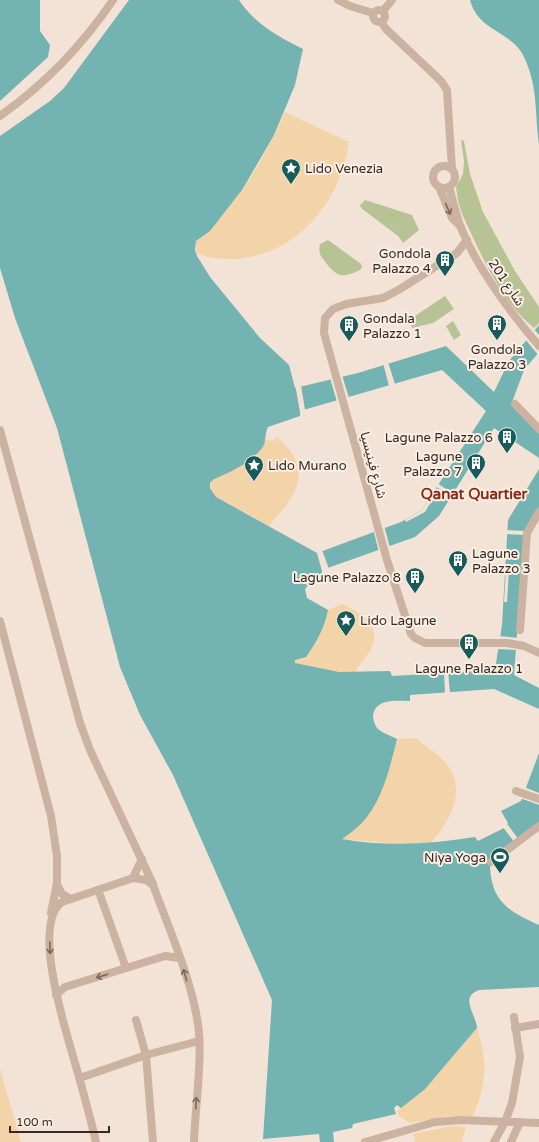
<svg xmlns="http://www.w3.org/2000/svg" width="539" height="1142" font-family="'Varela Round','Noto Sans Arabic',sans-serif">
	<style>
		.green { fill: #b7c395 }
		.sand { fill: #f3d4a8 }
		.water { fill: #73b3b1; fill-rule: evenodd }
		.pier { fill: #f3e3d6 }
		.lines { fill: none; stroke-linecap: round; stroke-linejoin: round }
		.street { stroke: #ccb2a1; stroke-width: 8 }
		.oneway { stroke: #7a675d }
		.labels { text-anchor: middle; stroke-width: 4; stroke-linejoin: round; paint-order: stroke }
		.poi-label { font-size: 13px; fill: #362925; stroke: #fbeee3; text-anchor: start }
		.street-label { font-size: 13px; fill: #362925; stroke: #fbeee3 }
		.quarter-label { font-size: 15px; font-weight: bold; fill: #8c2916; stroke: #fbeee3 }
	</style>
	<rect width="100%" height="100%" fill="#f3e3d6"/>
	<g class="green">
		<path d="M461,140L464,141L470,174L483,212L515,271L539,307V323L534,328C500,301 481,254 462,214L458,201L456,187L463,174L464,161Z"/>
		<polygon points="365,200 412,215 419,230 403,243 398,236 361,208 360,205"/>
		<path d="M328,240L361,264L362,268C358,272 347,276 341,275C335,275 324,261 321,256C319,252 319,248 320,244Z"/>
		<polygon points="445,296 454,309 433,323 412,328 409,320"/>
		<polygon points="453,321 461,335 454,340 446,326"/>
	</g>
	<g class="sand">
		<path d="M285,112L349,142C340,209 285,268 213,258C207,258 201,254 196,253V241C205,232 215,223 224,213C250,184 269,146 285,112Z"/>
		<path d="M277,437C302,458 306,480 285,507C280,514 274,519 269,526L216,497L209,485C214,473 260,465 265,440L273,441Z"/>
		<path d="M342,604C361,612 383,626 371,649C367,657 359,664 355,672H339L295,663L294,660L306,657C316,643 325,627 328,610Z"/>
		<path d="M416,738C424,745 433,751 441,758C470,785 452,818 431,843L398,844L342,839L362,823L391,765L397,739Z"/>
		<path d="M477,1028C488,1063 487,1082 473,1116H449L409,1123L399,1116L397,1111C428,1086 452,1059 477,1028Z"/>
		<polygon points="0,1069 21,1142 0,1142"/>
		<polygon points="451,1126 466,1127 462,1142 415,1142 413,1134"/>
	</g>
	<g class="water">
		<polygon points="0,0 40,0 40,31 50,45 48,57 0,101"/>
		<path d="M129,0H239C255,24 277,36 303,49L295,85L274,135L242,190L210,231L196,241L195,250L197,256L210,277L260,338L289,365L295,388L358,373L446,346L494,392L509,361L539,325V352L524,370L511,405L539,434V458L494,428L439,516L415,537L322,570V577L311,582L305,589L307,598L328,610C325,627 316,643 306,657L295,660V663L339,672L390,671L392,676L495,670L502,625L508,520L539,469V507L526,529L524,538L514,675L539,688V709L494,689L410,695V701C397,701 375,698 373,716C373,720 375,725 377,728C382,733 391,736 397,739C390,768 382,801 362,823C356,829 349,834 342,839C387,847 431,844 475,837L478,841L504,828L508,823L501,811L521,801L539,753V825L490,865C491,901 508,911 539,925V987L479,990C459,997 476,1014 477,1028L425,1089L401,1108L397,1105L394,1108L396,1114L353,1124L352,1128L333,1132L334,1142H320L319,1134L263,1139L272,1000L173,775L140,715L120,667L57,428L15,318L0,268V136L50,101L64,88ZM442,370L486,411L422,510L401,522L317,553L216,497L210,488V483C214,478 218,478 223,475C237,469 253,460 262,448C267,442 264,434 268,427L300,416V411Z"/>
		<path d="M470,0H539V145C534,110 539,86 522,53C507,30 478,30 470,0Z"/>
	</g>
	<g class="pier">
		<polygon points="534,329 539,335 539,356 525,339"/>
		<polygon points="388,362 395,384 389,386 383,363"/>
		<polygon points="342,375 349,398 337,402 330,378"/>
		<polygon points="295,384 301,385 305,410 300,412"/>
		<polygon points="437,483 455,495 453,498 435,486"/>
		<polygon points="428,501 431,502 425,512 406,522 405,520 422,510"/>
		<polygon points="384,525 390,548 379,552 373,529"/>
		<polygon points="505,530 527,531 527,535 505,534"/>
		<polygon points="322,550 329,569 322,571 317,553"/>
		<polygon points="506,568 509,569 507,602 504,602"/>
		<polygon points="498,636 520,638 519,650 496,649"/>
		<polygon points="444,671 448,671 450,693 445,694"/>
		<polygon points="524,787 539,793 539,805 520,798"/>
		<polygon points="505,821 519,840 515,843 502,826"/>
	</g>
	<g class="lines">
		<g class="street">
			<polyline points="338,0 350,6 373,13"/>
			<circle cx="379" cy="16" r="6"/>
			<polyline points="383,11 392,0"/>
			<polyline points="381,22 386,29 441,81 447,90 452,169"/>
			<path d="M0,116C45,84 82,46 113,0"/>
			<circle cx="444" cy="177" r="11"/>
			<polyline points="439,187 452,218 461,227"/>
			<path d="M449,187C453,200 456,215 461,228C478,269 510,312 539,346"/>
			<polyline points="467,240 457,253 400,289 383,298 346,304 333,309 325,318 324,333 387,560 411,634 415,638 425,643 507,643 524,646 539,653"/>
			<polyline points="515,404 539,429"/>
			<polyline points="0,430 80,723 90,750 153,884"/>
			<polyline points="0,621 51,816 57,856 57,884 62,894 71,899"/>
			<polyline points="520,630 527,533 539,512"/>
			<polyline points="516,791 539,799"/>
			<polyline points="491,862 539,826"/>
			<polyline points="133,878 142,859"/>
			<polyline points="100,895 126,968"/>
			<polyline points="51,913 57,883"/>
			<polyline points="56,995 65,987 165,956 180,958"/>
			<polyline points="136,1020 146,1055 153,1142"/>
			<polyline points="515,1028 539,1024"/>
			<polyline points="80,1078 146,1055 199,1041"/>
			<path d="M96,1142C91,1120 85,1099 79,1077C70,1043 29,926 62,902L133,878L146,880L153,885C169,929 195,987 199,1033C202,1066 195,1108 194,1142"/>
			<polyline points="365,1142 435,1122 461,1120 539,1123"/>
			<polyline points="494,1142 505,1122 512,1103 520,1057 514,1017"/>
			<polyline points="511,1142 520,1122"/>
		</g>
	</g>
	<defs><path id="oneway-shaft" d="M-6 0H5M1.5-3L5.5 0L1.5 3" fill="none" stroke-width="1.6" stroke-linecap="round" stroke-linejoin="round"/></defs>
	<g class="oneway">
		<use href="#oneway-shaft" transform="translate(448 209) rotate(66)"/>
		<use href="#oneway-shaft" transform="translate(50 948) rotate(88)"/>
		<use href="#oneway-shaft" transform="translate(185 975) rotate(-106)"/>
		<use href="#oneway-shaft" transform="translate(102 976) rotate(163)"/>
		<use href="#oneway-shaft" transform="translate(196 1103) rotate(-87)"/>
	</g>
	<defs>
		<symbol id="sight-pin" viewBox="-11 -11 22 30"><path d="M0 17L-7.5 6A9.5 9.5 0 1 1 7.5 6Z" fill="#175b5a" stroke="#fbeee3"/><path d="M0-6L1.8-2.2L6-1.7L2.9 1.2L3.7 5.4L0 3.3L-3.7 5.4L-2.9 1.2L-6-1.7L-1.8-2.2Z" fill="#fff"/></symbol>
		<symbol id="building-pin" viewBox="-11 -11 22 30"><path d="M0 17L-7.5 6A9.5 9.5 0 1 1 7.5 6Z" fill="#175b5a" stroke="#fbeee3"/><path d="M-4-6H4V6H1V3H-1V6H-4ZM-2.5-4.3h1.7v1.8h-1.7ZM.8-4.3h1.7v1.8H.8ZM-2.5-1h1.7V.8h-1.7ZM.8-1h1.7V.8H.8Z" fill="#fff"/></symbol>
		<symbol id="stadium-pin" viewBox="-11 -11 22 30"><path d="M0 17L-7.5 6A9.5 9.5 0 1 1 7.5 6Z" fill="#175b5a" stroke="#fbeee3"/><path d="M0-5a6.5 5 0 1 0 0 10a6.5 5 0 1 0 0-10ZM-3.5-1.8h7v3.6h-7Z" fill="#fff"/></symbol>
	</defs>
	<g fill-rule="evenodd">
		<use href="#sight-pin" x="280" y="157" width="22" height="30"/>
		<use href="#building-pin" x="434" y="249" width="22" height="30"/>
		<use href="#building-pin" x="486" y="313" width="22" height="30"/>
		<use href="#building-pin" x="338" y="314" width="22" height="30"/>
		<use href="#building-pin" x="496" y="426" width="22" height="30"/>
		<use href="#building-pin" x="465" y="452" width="22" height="30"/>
		<use href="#sight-pin" x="243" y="454" width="22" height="30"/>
		<use href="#building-pin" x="447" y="549" width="22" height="30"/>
		<use href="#building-pin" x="404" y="566" width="22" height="30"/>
		<use href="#sight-pin" x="335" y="609" width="22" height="30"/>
		<use href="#building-pin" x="458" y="632" width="22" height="30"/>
		<use href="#stadium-pin" x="489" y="846" width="22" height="30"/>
	</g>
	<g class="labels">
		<g class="poi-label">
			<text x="305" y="173">Lido Venezia</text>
			<text x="431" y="258" text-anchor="end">Gondola<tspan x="431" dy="15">Palazzo 4</tspan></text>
			<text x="363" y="323">Gondala<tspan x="363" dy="15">Palazzo 1</tspan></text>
			<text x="497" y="354" text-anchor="middle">Gondola<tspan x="497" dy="15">Palazzo 3</tspan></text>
			<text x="493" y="442" text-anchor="end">Lagune Palazzo 6</text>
			<text x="462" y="461" text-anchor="end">Lagune<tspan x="462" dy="15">Palazzo 7</tspan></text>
			<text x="268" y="470">Lido Murano</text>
			<text x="472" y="558">Lagune<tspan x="472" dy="15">Palazzo 3</tspan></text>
			<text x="401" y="582" text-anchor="end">Lagune Palazzo 8</text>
			<text x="360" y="625">Lido Lagune</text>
			<text x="469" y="673" text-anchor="middle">Lagune Palazzo 1</text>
			<text x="486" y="862" text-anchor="end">Niya Yoga</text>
		</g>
		<g class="street-label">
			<text transform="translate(507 282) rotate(56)" y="5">شارع 201</text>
			<text transform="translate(374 465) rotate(75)" y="5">شارع فينيسيا</text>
		</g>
		<g class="quarter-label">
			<text x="474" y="499">Qanat Quartier</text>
		</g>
	</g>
	<path d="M10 1126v6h99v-6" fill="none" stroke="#362925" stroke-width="2"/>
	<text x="16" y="1126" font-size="12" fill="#362925" stroke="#fbeee3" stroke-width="3" paint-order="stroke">100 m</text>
</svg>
